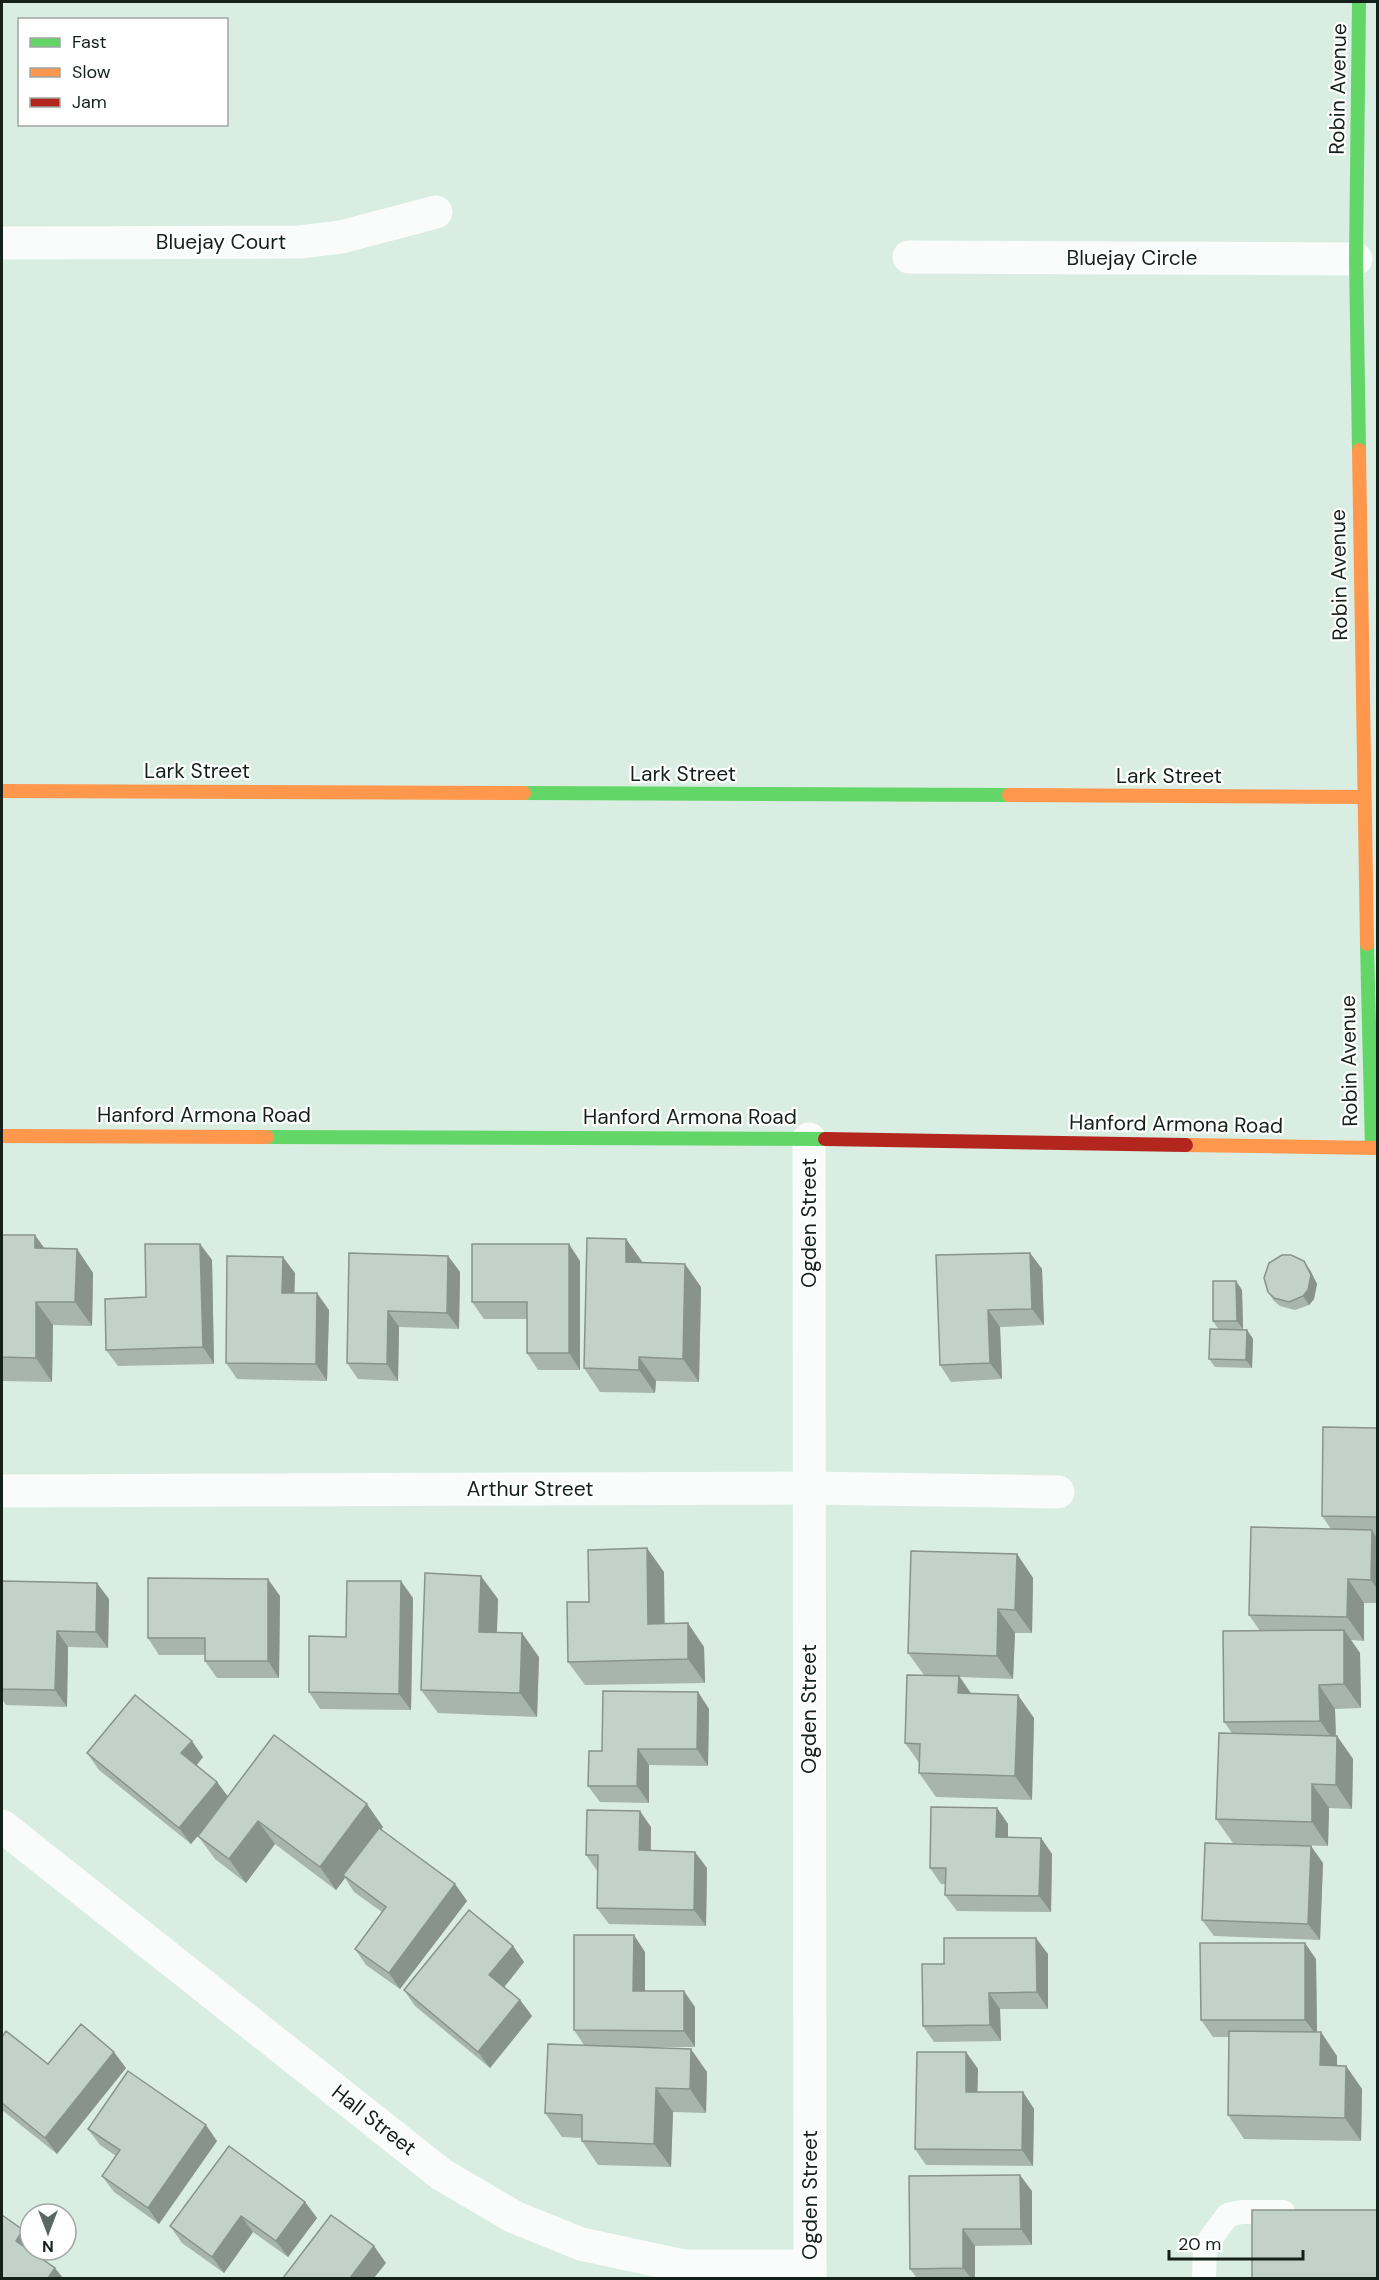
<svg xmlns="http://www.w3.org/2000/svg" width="1379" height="2280" font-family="'DM Sans',sans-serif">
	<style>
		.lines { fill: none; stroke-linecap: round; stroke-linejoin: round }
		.lane { stroke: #f9fcfb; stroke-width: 24 }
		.street { stroke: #f9fcfb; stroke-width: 33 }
		.fast { stroke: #63d668; stroke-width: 14 }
		.slow { stroke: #ff974d; stroke-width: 14 }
		.jam { stroke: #b3261e; stroke-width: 14 }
		.wall { fill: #a7b5ae }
		.shaded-wall { fill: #88938d }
		.building { fill: #c2d2ca; stroke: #88938d; stroke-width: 1.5 }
		.labels { text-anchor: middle; stroke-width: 4.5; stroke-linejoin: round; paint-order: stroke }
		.street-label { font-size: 21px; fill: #14211b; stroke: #fff }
	</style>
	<rect width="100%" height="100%" fill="#d9ede3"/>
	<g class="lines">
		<polyline class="lane" points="1204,2278 1205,2246 1228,2215 1241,2212 1283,2212"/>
		<g class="street">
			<polyline points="2,243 300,242 341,237 436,212"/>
			<polyline points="909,257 1356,259"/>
			<polyline points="809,1139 810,2278"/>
			<polyline points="2,1491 809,1488 1058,1492"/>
			<polyline points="2,1826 441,2174 514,2217 581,2244 683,2266 810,2266"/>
		</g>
		<g class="fast">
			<polyline points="1359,450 1356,259 1359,2"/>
			<polyline points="524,793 1009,795"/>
			<polyline points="1367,944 1372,1148"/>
			<polyline points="267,1137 825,1139"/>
		</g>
		<g class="slow">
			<polyline points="1359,450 1367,944"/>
			<polyline points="2,791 524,793"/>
			<polyline points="1009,795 1364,797"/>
			<polyline points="2,1136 267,1137"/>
			<polyline points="1186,1145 1378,1148"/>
		</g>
		<polyline class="jam" points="825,1139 1186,1145"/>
	</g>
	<g class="wall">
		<polygon points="2,1235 45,1248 77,1249 93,1273 92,1326 53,1325 52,1382 2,1381"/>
		<polygon points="626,1239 643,1263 701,1287 699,1382 656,1381 655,1393 600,1392 584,1368"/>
		<polygon points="200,1244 212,1260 214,1364 118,1366 106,1350"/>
		<polygon points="349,1253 448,1256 460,1272 459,1329 399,1327 398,1381 358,1379 347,1363"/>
		<polygon points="1030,1253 1042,1269 1044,1325 1000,1327 1002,1379 951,1382 940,1365"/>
		<polygon points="580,1261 580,1370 538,1370 527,1353 527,1319 484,1319 472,1302"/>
		<polygon points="1310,1270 1317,1284 1314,1299 1309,1305 1295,1310 1280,1306 1274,1301 1268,1292"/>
		<polygon points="295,1273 294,1293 329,1310 327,1381 237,1379 226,1363"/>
		<polygon points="1236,1281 1242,1290 1243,1329 1220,1330 1247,1330 1253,1339 1252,1368 1215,1367 1209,1359 1219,1330 1213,1321"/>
		<polygon points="1377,1428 1377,1603 1364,1603 1364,1641 1351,1640 1360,1653 1361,1708 1335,1709 1336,1736 1337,1736 1353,1759 1352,1809 1329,1808 1328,1846 1233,1843 1216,1819 1232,1733 1224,1722 1260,1631 1249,1615 1331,1529 1322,1516"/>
		<polygon points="1017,1554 1033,1578 1032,1633 1015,1633 1013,1679 960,1677 971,1693 1034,1718 1032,1800 936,1797 919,1773 920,1764 905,1743 924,1675 908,1653"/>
		<polygon points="664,1572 664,1623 704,1647 705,1683 585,1685 568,1662 589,1602"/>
		<polygon points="2,1581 109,1599 108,1648 68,1647 67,1707 6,1705 2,1699"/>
		<polygon points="280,1596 279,1678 217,1678 205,1661 205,1655 159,1655 148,1638"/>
		<polygon points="413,1598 411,1710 320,1709 309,1692 346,1637"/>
		<polygon points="498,1599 497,1632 539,1657 537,1717 438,1713 421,1690"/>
		<polygon points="698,1692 709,1709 708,1766 649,1765 649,1803 600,1802 588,1786 602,1751"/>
		<polygon points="87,1753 203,1757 196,1765 217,1782 228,1797 383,1827 381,1830 455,1884 467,1901 400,1989 366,1965 355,1949 382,1912 354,1892 345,1878 336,1890 275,1844 246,1883 215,1859 198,1836 201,1832 191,1844 99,1770"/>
		<polygon points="997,1808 1008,1824 1008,1837 1041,1838 1052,1854 1051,1912 957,1911 945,1895 946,1884 941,1884 930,1868"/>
		<polygon points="651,1827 651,1851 707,1868 706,1926 609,1924 597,1908 598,1872 586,1855"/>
		<polygon points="1323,1863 1320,1940 1214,1936 1202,1920"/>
		<polygon points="513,1946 524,1962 504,1987 520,2000 532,2016 490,2068 415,2006 404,1990"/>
		<polygon points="645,1952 645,1991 695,2007 695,2047 636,2047 707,2072 706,2113 673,2112 671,2167 598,2165 582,2141 582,2138 562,2137 545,2113 584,2045 574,2030"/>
		<polygon points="1048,1954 1048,2009 1000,2009 1001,2041 934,2042 923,2026 944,1964"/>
		<polygon points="1316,1959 1317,2032 1337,2056 1337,2066 1346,2066 1362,2089 1361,2141 1244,2139 1228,2115 1229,2037 1213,2037 1201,2020"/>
		<polygon points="2,2037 48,2064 126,2068 57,2154 2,2110"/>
		<polygon points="966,2052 978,2069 977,2092 1023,2092 1034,2109 1033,2166 926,2165 915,2149"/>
		<polygon points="88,2129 217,2141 159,2224 114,2192 102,2176 116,2156 100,2145"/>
		<polygon points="909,2176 1032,2191 1032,2245 975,2246 975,2278 917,2278 910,2269"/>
		<polygon points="305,2202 317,2218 288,2257 253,2232 224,2273 182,2243 170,2226"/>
	</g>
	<g class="shaded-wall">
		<polygon points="35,1235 52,1259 35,1248"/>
		<polygon points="626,1239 643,1263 626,1262"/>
		<polygon points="200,1244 212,1260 214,1364 203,1347"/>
		<polygon points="569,1244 580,1261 580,1370 569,1353"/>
		<polygon points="77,1249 93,1273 92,1326 75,1302"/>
		<polygon points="1030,1253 1042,1269 1044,1325 1032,1309"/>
		<polygon points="448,1256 460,1272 459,1329 447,1313"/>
		<polygon points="283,1257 295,1273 294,1310 282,1293"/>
		<polygon points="1304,1261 1310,1270 1317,1284 1314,1299 1309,1305 1303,1296"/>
		<polygon points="685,1264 701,1287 699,1382 683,1359"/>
		<polygon points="1236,1281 1242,1290 1243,1329 1237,1321"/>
		<polygon points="317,1293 329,1310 327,1381 316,1364"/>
		<polygon points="36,1302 53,1325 52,1382 36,1358"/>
		<polygon points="988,1310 1000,1327 1002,1379 990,1363"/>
		<polygon points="388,1311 399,1327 398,1381 387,1364"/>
		<polygon points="1247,1330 1253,1339 1252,1368 1246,1360"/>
		<polygon points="639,1357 656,1381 655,1393 639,1370"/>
		<polygon points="1372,1530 1377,1538 1377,1589 1371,1580"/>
		<polygon points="647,1548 664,1572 665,1647 648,1624"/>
		<polygon points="1017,1554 1033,1578 1032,1633 1015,1610"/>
		<polygon points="481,1576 498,1599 496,1655 479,1632"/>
		<polygon points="268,1579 280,1596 279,1678 268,1661"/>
		<polygon points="1348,1579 1364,1603 1364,1641 1347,1617"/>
		<polygon points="401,1581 413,1598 411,1710 399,1694"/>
		<polygon points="97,1583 109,1599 108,1648 96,1632"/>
		<polygon points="998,1609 1015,1633 1013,1679 997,1656"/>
		<polygon points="688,1623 704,1647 705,1683 688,1659"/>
		<polygon points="1344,1630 1360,1653 1361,1708 1344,1684"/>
		<polygon points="57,1631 68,1647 67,1707 55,1690"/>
		<polygon points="522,1633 539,1657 537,1717 520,1693"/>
		<polygon points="959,1676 975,1700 958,1693"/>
		<polygon points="1319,1685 1335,1709 1336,1744 1320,1721"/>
		<polygon points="698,1692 709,1709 708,1766 697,1749"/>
		<polygon points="1018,1695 1034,1718 1032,1800 1015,1776"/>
		<polygon points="1337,1736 1353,1759 1352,1809 1336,1785"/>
		<polygon points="192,1741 203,1757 193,1770 181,1753"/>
		<polygon points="638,1749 649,1765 649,1803 637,1786"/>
		<polygon points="217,1782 229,1798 191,1844 179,1828"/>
		<polygon points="1312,1784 1329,1808 1328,1846 1312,1822"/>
		<polygon points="367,1804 383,1827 346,1878 343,1875 345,1878 336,1890 320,1867"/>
		<polygon points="997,1808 1008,1824 1008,1853 996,1837"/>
		<polygon points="640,1811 651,1827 650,1867 639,1850"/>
		<polygon points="258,1821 275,1844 246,1883 229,1859"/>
		<polygon points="1041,1838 1052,1854 1051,1912 1039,1896"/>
		<polygon points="1311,1846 1323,1863 1320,1940 1308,1924"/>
		<polygon points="695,1852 707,1868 706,1926 694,1910"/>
		<polygon points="455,1884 467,1901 400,1989 389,1973"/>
		<polygon points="634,1935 645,1952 645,2007 633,1991"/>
		<polygon points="1036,1938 1048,1954 1048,2009 1037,1992"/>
		<polygon points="1305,1943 1316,1959 1317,2036 1305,2020"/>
		<polygon points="513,1946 524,1962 501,1991 489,1975"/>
		<polygon points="684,1991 695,2007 695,2047 684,2031"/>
		<polygon points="989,1993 1000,2009 1001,2041 990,2025"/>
		<polygon points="520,2000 532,2016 490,2068 478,2052"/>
		<polygon points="1321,2032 1337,2056 1337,2089 1320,2065"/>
		<polygon points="691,2049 707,2072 706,2113 690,2089"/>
		<polygon points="114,2052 126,2068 57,2154 45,2138"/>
		<polygon points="966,2052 978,2069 977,2108 966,2092"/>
		<polygon points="1346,2066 1362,2089 1361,2141 1345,2118"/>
		<polygon points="656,2088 673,2112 671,2167 654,2144"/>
		<polygon points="1023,2092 1034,2109 1033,2166 1022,2150"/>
		<polygon points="206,2125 217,2141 159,2224 148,2208"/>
		<polygon points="1020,2175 1032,2191 1032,2245 1021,2229"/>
		<polygon points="305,2202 317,2218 288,2257 276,2241"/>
		<polygon points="241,2216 253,2232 224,2273 212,2257"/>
		<polygon points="963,2229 975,2246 975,2278 971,2278 963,2268"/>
		<polygon points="23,2230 30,2240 30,2250 32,2250 27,2257 16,2241"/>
		<polygon points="374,2246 386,2263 374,2278 350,2278"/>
		<polygon points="55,2268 63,2278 48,2278"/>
	</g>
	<g class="building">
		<polygon points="2,1235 35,1235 35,1248 77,1249 75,1302 36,1302 36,1358 2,1357"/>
		<polygon points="587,1238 626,1239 626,1262 685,1264 683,1359 639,1357 639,1370 584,1368"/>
		<polygon points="145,1244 200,1244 203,1347 106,1350 105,1299 146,1297"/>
		<polygon points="472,1244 569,1244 569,1353 527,1353 527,1302 472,1302"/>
		<polygon points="349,1253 448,1256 447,1313 388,1311 387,1364 347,1363"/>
		<polygon points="1030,1253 1032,1309 988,1310 990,1363 940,1365 936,1255"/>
		<polygon points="1282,1255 1291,1255 1304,1261 1311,1275 1308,1290 1303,1296 1289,1302 1274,1298 1268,1292 1264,1278 1269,1263"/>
		<polygon points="227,1256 283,1257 282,1293 317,1293 316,1364 226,1363"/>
		<polygon points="1213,1281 1236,1281 1237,1321 1213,1321"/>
		<polygon points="1210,1329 1247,1330 1246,1360 1209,1359"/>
		<polygon points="1323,1427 1377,1428 1377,1517 1322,1516"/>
		<polygon points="1251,1527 1372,1530 1371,1580 1348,1579 1347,1617 1249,1615"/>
		<polygon points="647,1548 648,1624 688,1623 688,1659 568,1662 567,1602 589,1602 588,1550"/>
		<polygon points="911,1551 1017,1554 1015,1610 998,1609 997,1656 908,1653"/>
		<polygon points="425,1573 481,1576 479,1632 522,1633 520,1693 421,1690"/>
		<polygon points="148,1578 268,1579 268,1661 205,1661 205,1638 148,1638"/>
		<polygon points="2,1581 97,1583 96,1632 57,1631 55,1690 2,1689"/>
		<polygon points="347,1581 401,1581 399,1694 309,1692 309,1636 346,1637"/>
		<polygon points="1344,1630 1344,1684 1319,1685 1320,1721 1224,1722 1223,1631"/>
		<polygon points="907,1675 959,1676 958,1693 1018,1695 1015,1776 919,1773 920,1744 905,1743"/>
		<polygon points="603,1691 698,1692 697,1749 638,1749 637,1786 588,1786 589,1751 602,1751"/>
		<polygon points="135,1695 192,1741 181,1753 217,1782 179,1828 87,1753"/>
		<polygon points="1219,1733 1337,1736 1336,1785 1312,1784 1312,1822 1216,1819"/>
		<polygon points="274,1735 367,1804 320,1867 258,1821 229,1859 198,1836"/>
		<polygon points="931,1807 997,1808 996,1837 1041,1838 1039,1896 945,1895 946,1868 930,1868"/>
		<polygon points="587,1810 640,1811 639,1850 695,1852 694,1910 597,1908 598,1855 586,1855"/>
		<polygon points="379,1828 455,1884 389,1973 355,1949 386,1907 343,1875"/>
		<polygon points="1205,1843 1311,1846 1308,1924 1202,1920"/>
		<polygon points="469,1910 513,1946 489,1975 520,2000 478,2052 404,1990"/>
		<polygon points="574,1935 634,1935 633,1991 684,1991 684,2031 574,2030"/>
		<polygon points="944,1938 1036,1938 1037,1992 989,1993 990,2025 923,2026 922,1964 944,1964"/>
		<polygon points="1200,1943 1305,1943 1305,2020 1201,2020"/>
		<polygon points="81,2024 114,2052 45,2138 2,2103 2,2037 6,2031 48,2064"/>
		<polygon points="1229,2031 1321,2032 1320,2065 1346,2066 1345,2118 1228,2115"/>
		<polygon points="548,2044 691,2049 690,2089 656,2088 654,2144 582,2141 582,2115 545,2113"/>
		<polygon points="917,2052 966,2052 966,2092 1023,2092 1022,2150 915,2149"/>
		<polygon points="128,2071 206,2125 148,2208 102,2176 120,2150 88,2129"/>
		<polygon points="229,2146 305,2202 276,2241 241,2216 212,2257 170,2226"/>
		<polygon points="1020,2175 1021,2229 963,2229 963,2268 910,2269 909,2176"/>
		<rect x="1252" y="2210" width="125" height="68"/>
		<polygon points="2,2215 23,2230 16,2241 55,2268 48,2278 2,2278"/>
		<polygon points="331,2215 374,2246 350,2278 283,2278"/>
	</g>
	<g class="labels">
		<g class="street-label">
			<text transform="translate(1338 89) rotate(-89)" y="7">Robin Avenue</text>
			<text x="221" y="249">Bluejay Court</text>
			<text x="1132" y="265">Bluejay Circle</text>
			<text transform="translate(1339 575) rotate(-91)" y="7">Robin Avenue</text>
			<text x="197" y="778">Lark Street</text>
			<text x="683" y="781">Lark Street</text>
			<text x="1169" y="783">Lark Street</text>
			<text transform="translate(1349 1061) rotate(-91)" y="7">Robin Avenue</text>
			<text x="204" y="1122">Hanford Armona Road</text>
			<text x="690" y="1124">Hanford Armona Road</text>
			<text transform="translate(1176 1124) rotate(1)" y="7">Hanford Armona Road</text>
			<text transform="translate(809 1223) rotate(-90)" y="7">Ogden Street</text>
			<text x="530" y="1496">Arthur Street</text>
			<text transform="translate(809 1709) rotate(-90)" y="7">Ogden Street</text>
			<text transform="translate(374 2120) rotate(38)" y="7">Hall Street</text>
			<text transform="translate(810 2195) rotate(-90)" y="7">Ogden Street</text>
		</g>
	</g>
	<rect width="1379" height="2280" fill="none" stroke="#14211b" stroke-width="6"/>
	<rect x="18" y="18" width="210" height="108" fill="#ffffff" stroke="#a1a6a4" stroke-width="1.5"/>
	<rect x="30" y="38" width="30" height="9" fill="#63d668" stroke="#a1a6a4" stroke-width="1.5"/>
	<text x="72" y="48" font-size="18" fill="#14211b">Fast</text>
	<rect x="30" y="68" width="30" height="9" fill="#ff974d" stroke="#a1a6a4" stroke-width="1.5"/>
	<text x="72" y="78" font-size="18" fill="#14211b">Slow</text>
	<rect x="30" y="98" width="30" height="9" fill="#b3261e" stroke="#a1a6a4" stroke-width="1.5"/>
	<text x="72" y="108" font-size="18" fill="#14211b">Jam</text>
	<g transform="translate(48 2232) rotate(180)"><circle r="28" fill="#ffffff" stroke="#a1a6a4" stroke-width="1.5"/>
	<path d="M0-4.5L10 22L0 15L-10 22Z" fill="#596861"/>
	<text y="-9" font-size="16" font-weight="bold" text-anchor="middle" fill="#14211b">N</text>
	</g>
	<path d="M1169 2250v9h134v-9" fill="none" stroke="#14211b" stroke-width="3"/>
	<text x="1178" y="2250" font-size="18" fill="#14211b" stroke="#ffffff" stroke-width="4.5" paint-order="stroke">20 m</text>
</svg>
